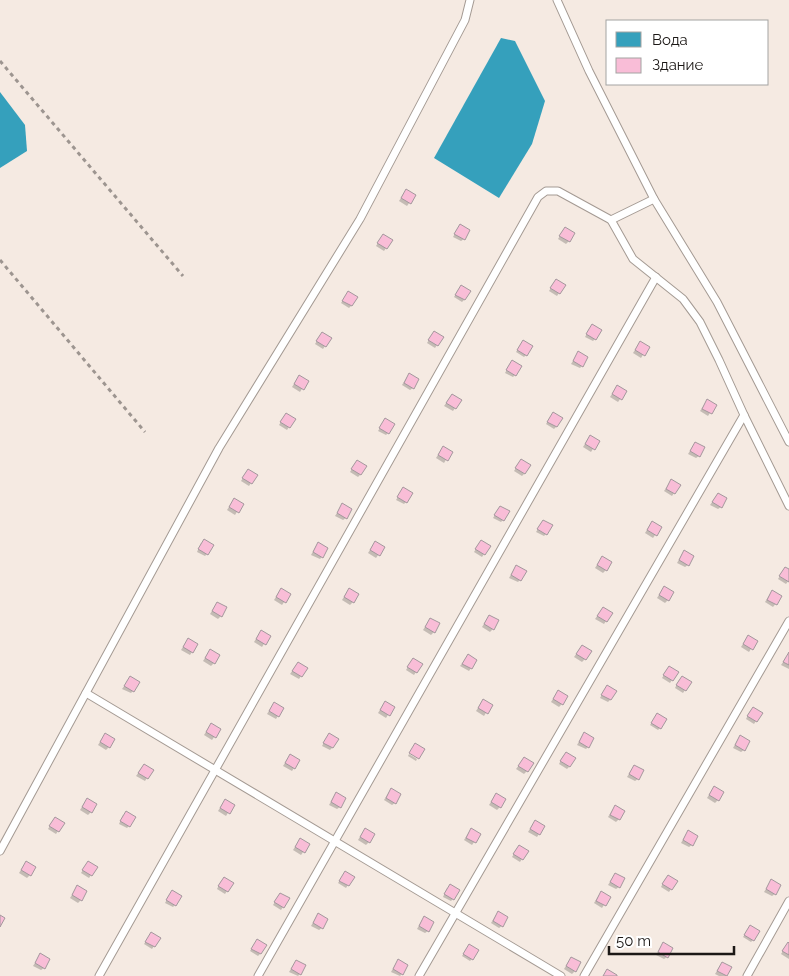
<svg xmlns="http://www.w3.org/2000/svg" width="789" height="976" font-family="Raleway,sans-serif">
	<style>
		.water { fill: #35a0bc }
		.shadow { fill: #0003 }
		.building { fill: #f9bdd7; stroke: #a4989d }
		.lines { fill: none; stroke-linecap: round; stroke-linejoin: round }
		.service-casing { stroke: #a49a93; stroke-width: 9 }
		.path { stroke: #9d9590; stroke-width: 3; stroke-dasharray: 4 4; stroke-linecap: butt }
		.service { stroke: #fff; stroke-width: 7 }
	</style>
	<rect width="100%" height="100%" fill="#f5eae2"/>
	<g class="water">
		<polygon points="501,38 515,41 545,101 532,144 499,198 434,158"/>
		<polygon points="0,92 25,125 27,151 0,168"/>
	</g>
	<g class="shadow">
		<polygon points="404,193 415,195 407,206 399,201"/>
		<polygon points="458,228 464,239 461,241 453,237"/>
		<polygon points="563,231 569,241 566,244 558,239"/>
		<polygon points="381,238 386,248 384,251 376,246"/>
		<polygon points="554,283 559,293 557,296 549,291"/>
		<polygon points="459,289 464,300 462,302 454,297"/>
		<polygon points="348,293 351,306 349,308 341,303"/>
		<polygon points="590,328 595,339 593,341 585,337"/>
		<polygon points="432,335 437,345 435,348 427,343"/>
		<polygon points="320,336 325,346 323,349 315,344"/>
		<polygon points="640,342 648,347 641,358 633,353"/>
		<polygon points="521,344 526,355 524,357 516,352"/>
		<polygon points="576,356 582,366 580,368 571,364"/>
		<polygon points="510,364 515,375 513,377 505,373"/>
		<polygon points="407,377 413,388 410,390 402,385"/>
		<polygon points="297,379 307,381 300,392 292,387"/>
		<polygon points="615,389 626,391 618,402 610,397"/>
		<polygon points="452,395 455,408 453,411 444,406"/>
		<polygon points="707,401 715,405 708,416 700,411"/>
		<polygon points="551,416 556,427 554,429 546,424"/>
		<polygon points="284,417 289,427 287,430 279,425"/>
		<polygon points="385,420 388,433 386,435 378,431"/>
		<polygon points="588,439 598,441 591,452 583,447"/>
		<polygon points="693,446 699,456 696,458 688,454"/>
		<polygon points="441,450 451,452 444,463 436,458"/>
		<polygon points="519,463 524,474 522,476 514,471"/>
		<polygon points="355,464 360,475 358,477 350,472"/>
		<polygon points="246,473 251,483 249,486 241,481"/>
		<polygon points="671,481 674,493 672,496 664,491"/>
		<polygon points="403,489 406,502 404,504 396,500"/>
		<polygon points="718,494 721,507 718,509 710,505"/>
		<polygon points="234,499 242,504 235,515 227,510"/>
		<polygon points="342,505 346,518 343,520 335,516"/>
		<polygon points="500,507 503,520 501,522 493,518"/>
		<polygon points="543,521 546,534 544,536 536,532"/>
		<polygon points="650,525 661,527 653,538 645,533"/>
		<polygon points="201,543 207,554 205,556 197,552"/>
		<polygon points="479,544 484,554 482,557 474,552"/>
		<polygon points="373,545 384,547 376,558 368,553"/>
		<polygon points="316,546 322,557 320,559 311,555"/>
		<polygon points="682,554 688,565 685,567 677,563"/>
		<polygon points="600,560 606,570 603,573 595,568"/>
		<polygon points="785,568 789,571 789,580 786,584 778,579"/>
		<polygon points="514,569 520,580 518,582 509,578"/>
		<polygon points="662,590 668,600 665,603 657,598"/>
		<polygon points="279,592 290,594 282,605 274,600"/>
		<polygon points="347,592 353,602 350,605 342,600"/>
		<polygon points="770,594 781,597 773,607 765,602"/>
		<polygon points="215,606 221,616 218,619 210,614"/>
		<polygon points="603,608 606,621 604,624 595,619"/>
		<polygon points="487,619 493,629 490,632 482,627"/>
		<polygon points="428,622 434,632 431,635 423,630"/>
		<polygon points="259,634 269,636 262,647 254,642"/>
		<polygon points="746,639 756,641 749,652 741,647"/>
		<polygon points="186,642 192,652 190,655 181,650"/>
		<polygon points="582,646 585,659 582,662 574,657"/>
		<polygon points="208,653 214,663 211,666 203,661"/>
		<polygon points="789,654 789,669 781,665"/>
		<polygon points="468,656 471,668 469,671 460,666"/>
		<polygon points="413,659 416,672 414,675 406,670"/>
		<polygon points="298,663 301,676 299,679 290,674"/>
		<polygon points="669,667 672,680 670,683 662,678"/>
		<polygon points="130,678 133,691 131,693 122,689"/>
		<polygon points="679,680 685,690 683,693 675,688"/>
		<polygon points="605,689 610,700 608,702 600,698"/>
		<polygon points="556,694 562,704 559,707 551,702"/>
		<polygon points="483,700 491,705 484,716 476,711"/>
		<polygon points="383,705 393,707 386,718 378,713"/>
		<polygon points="272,706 283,708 276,719 267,714"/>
		<polygon points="750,711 756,721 754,724 746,719"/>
		<polygon points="657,715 660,728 658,730 650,725"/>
		<polygon points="209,727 220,729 212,740 204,735"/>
		<polygon points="582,736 588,747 586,749 577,745"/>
		<polygon points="103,737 109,747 106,750 98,745"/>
		<polygon points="327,737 332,748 330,750 322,746"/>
		<polygon points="738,739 744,750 741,752 733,748"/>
		<polygon points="409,754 417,759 416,761 408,756"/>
		<polygon points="563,756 569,767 567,769 559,764"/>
		<polygon points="288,758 294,768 292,771 283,766"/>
		<polygon points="524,759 527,771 524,774 516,769"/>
		<polygon points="144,765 152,770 145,781 136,776"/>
		<polygon points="632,769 638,779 635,781 627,777"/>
		<polygon points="712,790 718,800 715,803 707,798"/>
		<polygon points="389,792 395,803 392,805 384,800"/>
		<polygon points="496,794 500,807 497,810 489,805"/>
		<polygon points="334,796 340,807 337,809 329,805"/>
		<polygon points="85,802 91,812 88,815 80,810"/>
		<polygon points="223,803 233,805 226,816 218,811"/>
		<polygon points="613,809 619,819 616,822 608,817"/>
		<polygon points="123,815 129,826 127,828 119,824"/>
		<polygon points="55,818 58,831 56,834 48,829"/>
		<polygon points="533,824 539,834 537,837 528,832"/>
		<polygon points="363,832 369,842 366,845 358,840"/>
		<polygon points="469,832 480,834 472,845 464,840"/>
		<polygon points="686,834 692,845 689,847 681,843"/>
		<polygon points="298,842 309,844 301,855 293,850"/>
		<polygon points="517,849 522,859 520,862 512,857"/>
		<polygon points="24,865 30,875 27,878 19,873"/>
		<polygon points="86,865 91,875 89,878 81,873"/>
		<polygon points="345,873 353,877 346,888 338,883"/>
		<polygon points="613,877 619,887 616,889 608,885"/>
		<polygon points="665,879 671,889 669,892 661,887"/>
		<polygon points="221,881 227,891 225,894 217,889"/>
		<polygon points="771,881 775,894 772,896 764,892"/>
		<polygon points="447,888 453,899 451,901 443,897"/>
		<polygon points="75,890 81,900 78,903 70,898"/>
		<polygon points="170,894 175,905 173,907 165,903"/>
		<polygon points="280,894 283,907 281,910 273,905"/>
		<polygon points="599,895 609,897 602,908 594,903"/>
		<polygon points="496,915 502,926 499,928 491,923"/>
		<polygon points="316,917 322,928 319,930 311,926"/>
		<polygon points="422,920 428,931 425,933 417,929"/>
		<polygon points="750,927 753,940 751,942 743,937"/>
		<polygon points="151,934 154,946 152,949 144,944"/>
		<polygon points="255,943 260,954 258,956 250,951"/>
		<polygon points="789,944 789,959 781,954 786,946"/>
		<polygon points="469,946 472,959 470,961 462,956"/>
		<polygon points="661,946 667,957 664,959 656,955"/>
		<polygon points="40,955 44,968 41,970 33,966"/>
		<polygon points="569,961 575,971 572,974 564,969"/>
		<polygon points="396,963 402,974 400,976 391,972"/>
		<polygon points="294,964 300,974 298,976 289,972"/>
		<polygon points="720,966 731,968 726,976 719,976 715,974"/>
	</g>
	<g class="building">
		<polygon points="406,189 416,195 411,204 401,198"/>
		<polygon points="460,224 470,230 465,240 454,234"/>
		<polygon points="565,227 575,233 570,242 559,236"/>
		<polygon points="383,234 393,240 387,249 377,243"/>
		<polygon points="556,279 566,285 560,294 550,288"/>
		<polygon points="461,285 471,291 465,300 455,295"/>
		<polygon points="348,291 358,297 352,306 342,301"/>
		<polygon points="592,324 602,330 596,340 586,334"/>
		<polygon points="434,331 444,337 438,346 428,340"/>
		<polygon points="322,332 332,338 326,347 316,341"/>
		<polygon points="523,340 533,346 527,356 517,350"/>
		<polygon points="640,341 650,347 645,356 635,350"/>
		<polygon points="578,351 588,357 583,367 573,361"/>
		<polygon points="512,360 522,366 516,376 506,370"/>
		<polygon points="409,373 419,379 414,389 404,383"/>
		<polygon points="299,375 309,381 304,390 294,384"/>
		<polygon points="617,385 627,391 622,400 612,394"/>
		<polygon points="452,394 462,400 456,409 446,403"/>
		<polygon points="707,399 717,405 712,414 702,409"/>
		<polygon points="553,412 563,418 557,427 547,422"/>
		<polygon points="286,413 296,419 290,428 280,422"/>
		<polygon points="385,418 395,424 389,434 379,428"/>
		<polygon points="590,435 600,441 595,450 585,444"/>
		<polygon points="695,442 705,447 700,457 690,451"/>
		<polygon points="443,446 453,452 448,461 438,455"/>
		<polygon points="521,459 531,465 525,474 515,468"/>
		<polygon points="357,460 367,466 361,475 351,469"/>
		<polygon points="248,469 258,475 252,484 242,478"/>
		<polygon points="671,479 681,485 675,494 666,489"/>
		<polygon points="403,487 413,493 407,503 397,497"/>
		<polygon points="718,493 727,498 722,508 712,502"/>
		<polygon points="234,498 244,504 239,513 229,507"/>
		<polygon points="342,503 352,509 347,519 337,513"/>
		<polygon points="500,506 510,511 504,521 494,515"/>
		<polygon points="543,520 553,525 547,535 537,529"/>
		<polygon points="652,521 662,527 657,536 647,530"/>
		<polygon points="204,539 214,545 208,555 198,549"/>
		<polygon points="481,540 491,546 485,555 475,549"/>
		<polygon points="375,541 385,547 380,556 370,550"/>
		<polygon points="318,542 328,548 323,558 313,552"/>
		<polygon points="684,550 694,556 689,566 679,560"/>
		<polygon points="602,556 612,562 607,571 597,565"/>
		<polygon points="516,565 527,571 521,581 511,575"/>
		<polygon points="785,567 789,569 789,582 779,576"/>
		<polygon points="664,586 674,592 669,601 659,595"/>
		<polygon points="281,588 291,594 286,603 276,597"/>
		<polygon points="349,588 359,594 354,603 344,597"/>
		<polygon points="772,590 782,596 777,605 767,600"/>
		<polygon points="217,602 227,607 222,617 212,611"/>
		<polygon points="603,607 613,613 607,622 597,616"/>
		<polygon points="489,615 499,620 494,630 484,624"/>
		<polygon points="430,618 440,623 435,633 425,627"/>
		<polygon points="261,630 271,636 266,645 256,639"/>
		<polygon points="748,635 758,641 753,650 743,644"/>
		<polygon points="188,638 198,644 193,653 183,647"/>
		<polygon points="582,645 592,651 586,660 576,654"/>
		<polygon points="210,649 220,655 215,664 205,658"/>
		<polygon points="789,652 789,665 783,662"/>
		<polygon points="468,654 477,660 472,669 462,664"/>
		<polygon points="413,658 423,664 417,673 407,667"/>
		<polygon points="298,662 308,668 302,677 292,671"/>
		<polygon points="669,666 679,672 673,681 663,675"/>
		<polygon points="130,676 140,682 134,692 124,686"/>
		<polygon points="682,676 692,682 686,691 676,685"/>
		<polygon points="607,685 617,691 611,700 601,695"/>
		<polygon points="558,690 568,696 563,705 553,699"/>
		<polygon points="483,699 493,705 488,714 478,708"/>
		<polygon points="385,701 395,707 390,716 380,710"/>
		<polygon points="274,702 284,708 279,717 269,711"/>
		<polygon points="753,707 763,713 757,722 747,716"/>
		<polygon points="657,713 667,719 661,729 651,723"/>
		<polygon points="211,723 221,729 216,738 206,732"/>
		<polygon points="584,732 594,738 589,748 579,742"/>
		<polygon points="105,733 115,739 110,748 100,742"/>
		<polygon points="329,733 339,739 333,748 323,743"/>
		<polygon points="740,735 750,741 745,751 735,745"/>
		<polygon points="415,743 425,749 419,759 409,753"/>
		<polygon points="566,752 576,758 570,767 560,761"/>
		<polygon points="290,754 300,760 295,769 285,763"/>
		<polygon points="524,757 534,763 528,772 518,766"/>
		<polygon points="144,764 154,770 148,779 138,773"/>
		<polygon points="634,765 644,770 639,780 629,774"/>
		<polygon points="714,786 724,792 719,801 709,795"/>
		<polygon points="391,788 401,794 396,804 386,798"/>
		<polygon points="336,792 346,798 341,808 331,802"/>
		<polygon points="496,793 506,799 501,808 491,802"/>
		<polygon points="87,798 97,804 92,813 82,807"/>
		<polygon points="225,799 235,805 230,814 220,808"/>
		<polygon points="615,805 625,811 620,820 610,815"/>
		<polygon points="126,811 136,817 130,827 120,821"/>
		<polygon points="55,817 65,823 59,832 49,826"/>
		<polygon points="535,820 545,826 540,835 530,829"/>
		<polygon points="365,828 375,834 370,843 360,837"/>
		<polygon points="471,828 481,834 476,843 466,838"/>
		<polygon points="688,830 698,836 693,846 683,840"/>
		<polygon points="300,838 310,844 305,853 295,847"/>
		<polygon points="519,845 529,851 523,860 513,854"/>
		<polygon points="26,861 36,867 31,876 21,870"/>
		<polygon points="88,861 98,867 92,876 82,870"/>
		<polygon points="345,871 355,877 349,886 339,881"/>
		<polygon points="615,873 625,878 620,888 610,882"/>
		<polygon points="668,875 678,881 672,890 662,884"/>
		<polygon points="224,877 234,883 228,892 218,886"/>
		<polygon points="771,879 781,885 776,895 766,889"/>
		<polygon points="450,884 460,890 454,900 444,894"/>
		<polygon points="77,885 87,891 82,901 72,895"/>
		<polygon points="172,890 182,896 176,906 166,900"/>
		<polygon points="601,891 611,897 606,906 596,901"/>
		<polygon points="280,893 290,898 284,908 274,902"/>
		<polygon points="498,911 508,917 503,927 493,921"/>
		<polygon points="318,913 328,919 323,929 313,923"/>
		<polygon points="0,915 5,918 0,927"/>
		<polygon points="424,916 434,922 429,932 419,926"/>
		<polygon points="750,925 760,931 754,941 744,935"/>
		<polygon points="151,932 161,938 155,947 145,942"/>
		<polygon points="257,939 267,945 261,954 251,949"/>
		<polygon points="663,942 673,948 668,958 658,952"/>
		<polygon points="788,942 789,943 789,955 782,951"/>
		<polygon points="469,944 479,950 473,960 463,954"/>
		<polygon points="40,953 50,959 45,969 35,963"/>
		<polygon points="571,957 581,962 576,972 566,966"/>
		<polygon points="398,959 408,965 403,975 393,969"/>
		<polygon points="296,960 306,965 301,975 291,969"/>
		<polygon points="722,962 732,967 727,976 717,971"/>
		<polygon points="607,969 617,975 617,976 603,976"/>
	</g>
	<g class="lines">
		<defs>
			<g id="service">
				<polyline points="557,0 589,71 654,199 717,302 789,442"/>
				<polyline points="611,220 654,199"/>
				<polyline points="86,693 561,976"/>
				<polyline points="0,851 219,448 360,219 465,20 470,0"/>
				<polyline points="99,976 538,197 546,191 558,191 611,220 633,259 683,299 700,322 719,360 744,415 789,506"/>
				<polyline points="258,976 656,277"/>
				<polyline points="419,976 744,415"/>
				<polyline points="584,976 789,621"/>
				<polyline points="747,976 789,901"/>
			</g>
		</defs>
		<use href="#service" class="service-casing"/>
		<g class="path">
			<polyline points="0,61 183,276"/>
			<polyline points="0,260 145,432"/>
		</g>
		<use href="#service" class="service"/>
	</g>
	<rect x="606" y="20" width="162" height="65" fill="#ffffff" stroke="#a4a3a2"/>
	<rect x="616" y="32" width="25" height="15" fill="#35a0bc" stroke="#a4a3a2"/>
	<text x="652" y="45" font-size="15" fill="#1c1816">Вода</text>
	<rect x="616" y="58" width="25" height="15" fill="#f9bdd7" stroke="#a4a3a2"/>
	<text x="652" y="70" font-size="15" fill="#1c1816">Здание</text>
	<path d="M609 946v8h125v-8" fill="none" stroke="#1c1816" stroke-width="2.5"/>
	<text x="616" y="946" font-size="15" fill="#1c1816" stroke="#ffffff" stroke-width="4" paint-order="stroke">50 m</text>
</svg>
